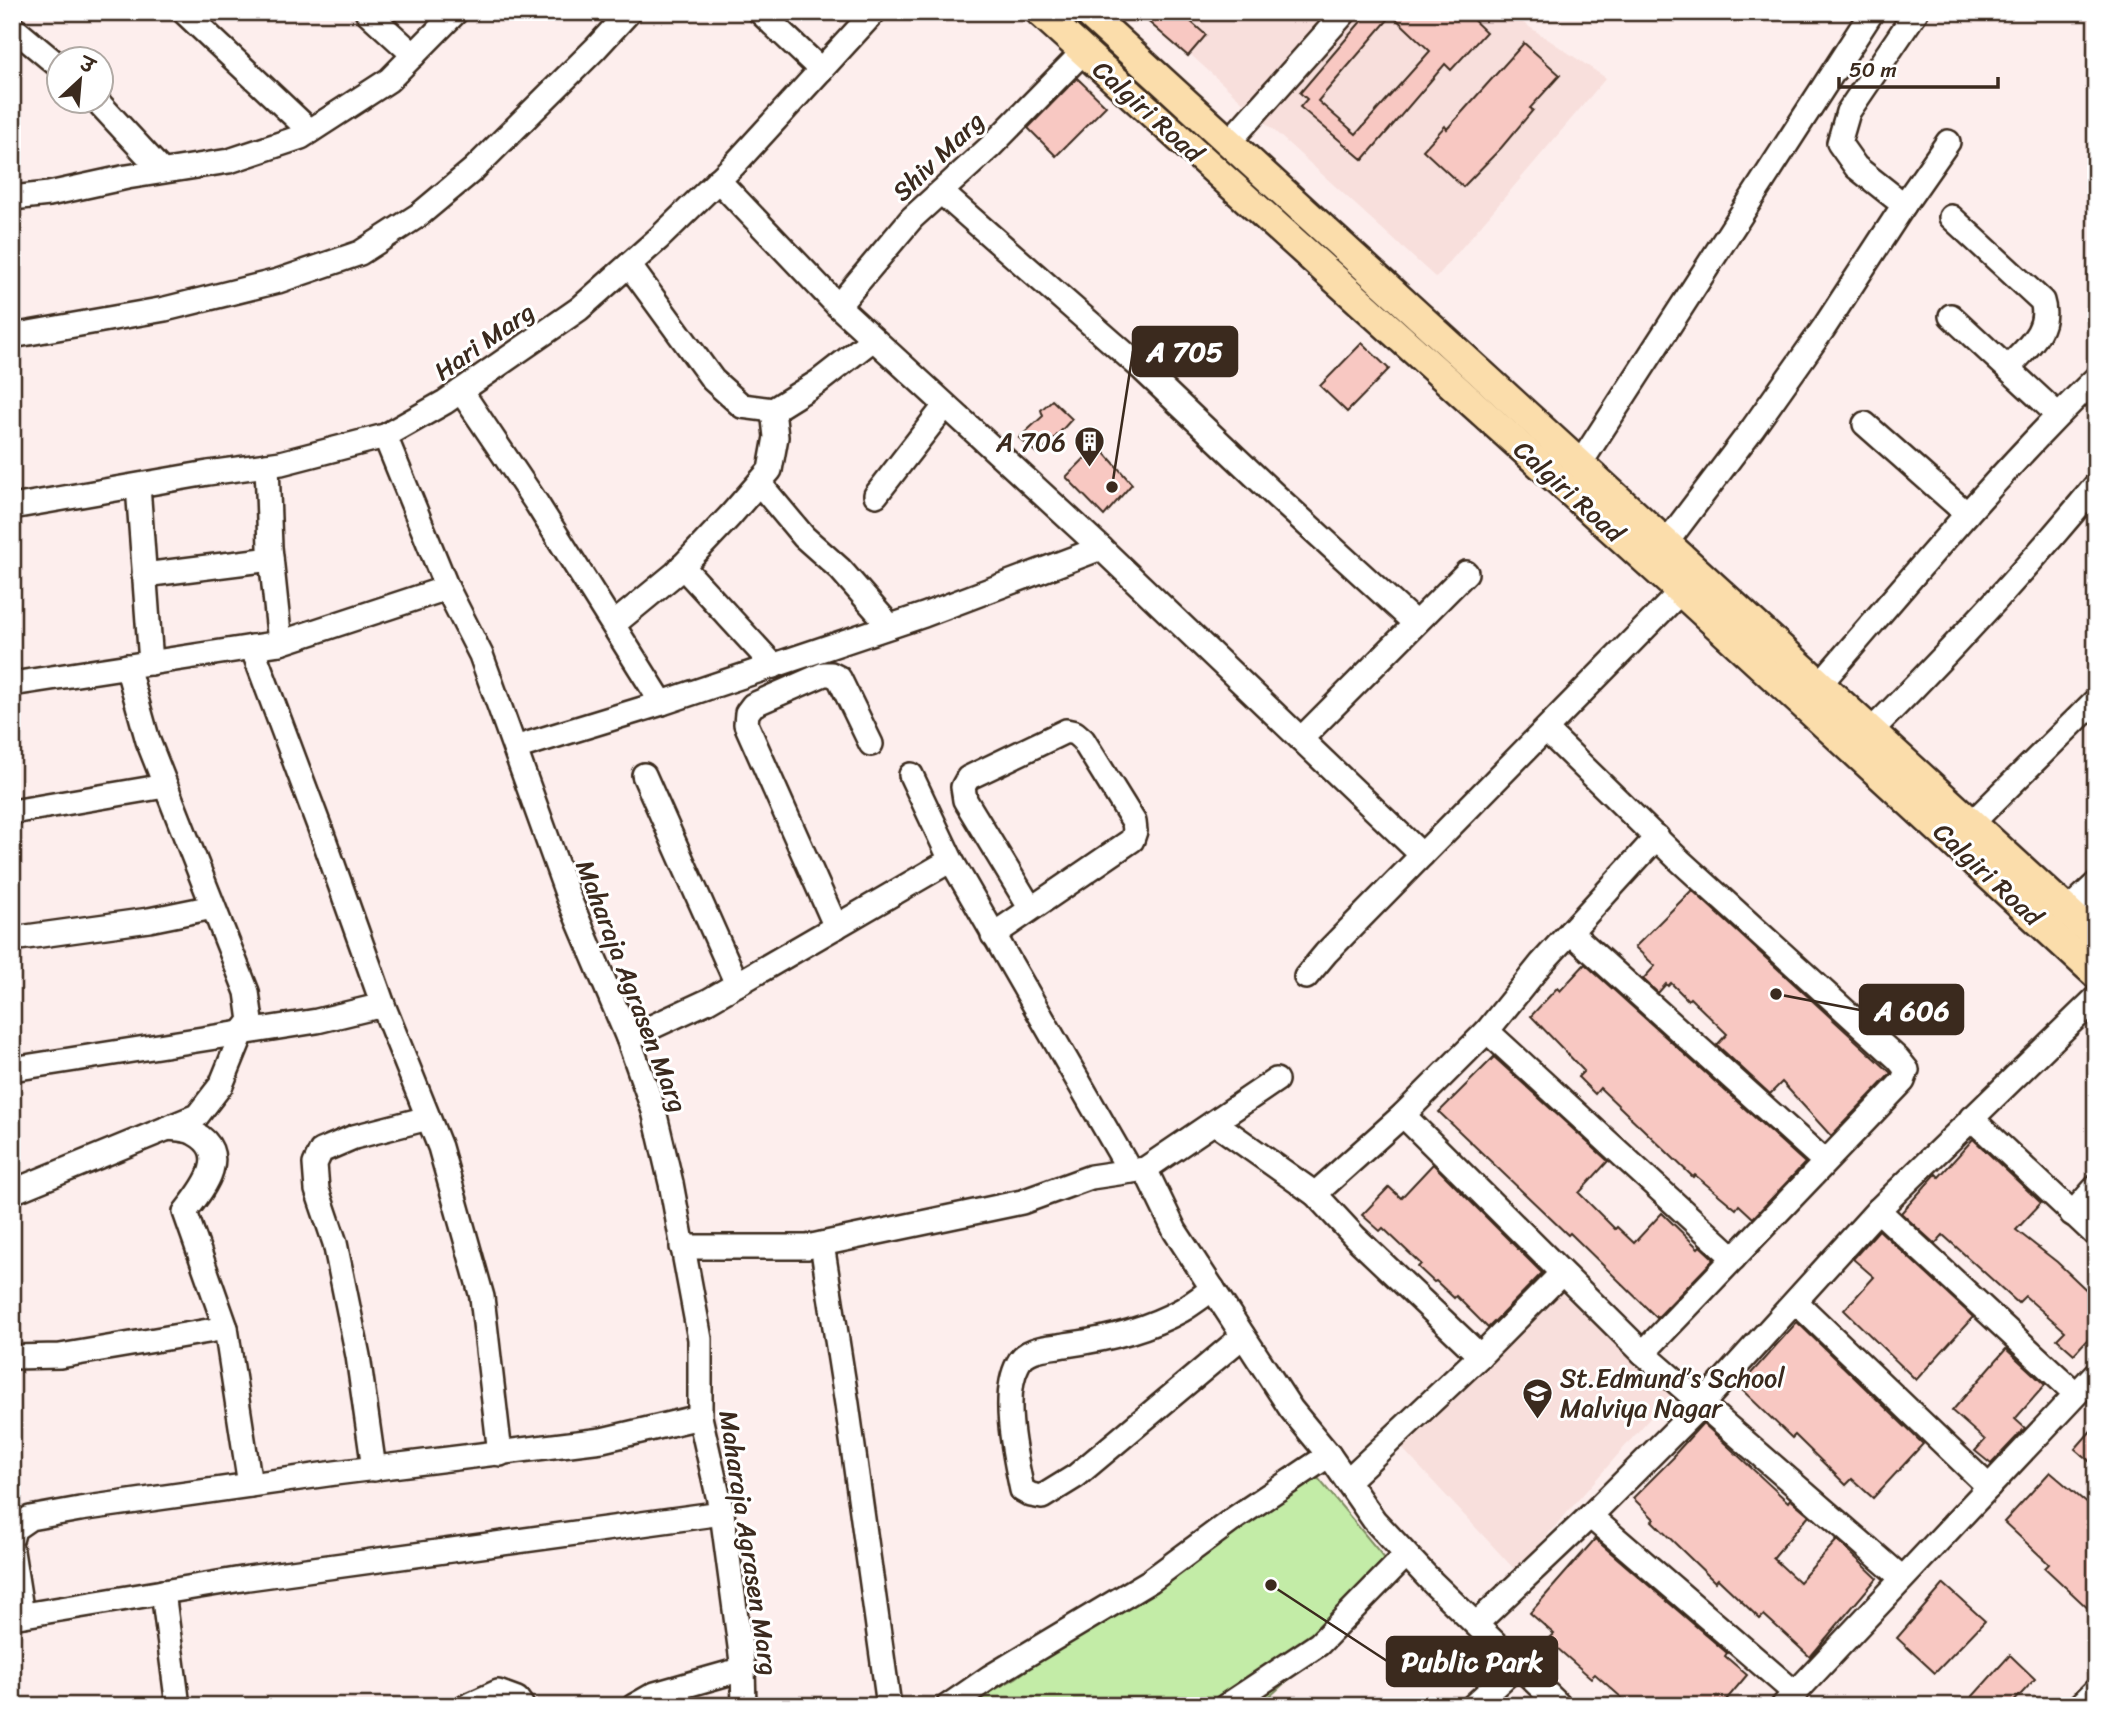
<svg xmlns="http://www.w3.org/2000/svg" width="2108" height="1718" font-family="Sriracha,'Playpen Sans Deva',sans-serif">
	<style>
		.built { fill: #f8dfdc }
		.green { fill: #c3eca7; stroke: #7f8b62; stroke-width: 2 }
		.building { fill: #f8c8c2; stroke: #3b2a1e; stroke-width: 2; fill-rule: evenodd }
		.lines { fill: none; stroke-linecap: round; stroke-linejoin: round }
		.minor-casing { stroke: #3b2a1e; stroke-width: 28 }
		.major-casing { stroke: #3b2a1e; stroke-width: 33 }
		.minor { stroke: #fff; stroke-width: 23 }
		.major { stroke: #fbddab; stroke-width: 28 }
		.labels { text-anchor: middle; stroke-width: 6; stroke-linejoin: round; paint-order: stroke }
		.street-label { font-size: 26px; fill: #3b2a1e; stroke: #fff }
		.poi-label { font-size: 26px; fill: #3b2a1e; stroke: #fff; text-anchor: end }
		.leader { fill: none; stroke: #3b2a1e; stroke-width: 2.5 }
		.callout-dot { fill: #3b2a1e; stroke: #fff; stroke-width: 2.5 }
		.callout { fill: #3b2a1e; stroke: #3b2a1e; stroke-width: 2.5 }
		.callout-label { font-size: 28px; text-anchor: middle; font-weight: bold; fill: #fff }
	</style>
	<rect width="100%" height="100%" fill="#fdeeed"/>
	<filter id="ink" filterUnits="userSpaceOnUse"><feTurbulence type="fractalNoise" baseFrequency=".0143" numOctaves="2"/><feDisplacementMap in="SourceGraphic" scale="14" xChannelSelector="R" yChannelSelector="G"/><feConvolveMatrix kernelMatrix="1 2 1 2 8 2 1 2 1" color-interpolation-filters="sRGB"/></filter>
	<g filter="url(#ink)">
		<g class="built">
			<polygon points="1148,12 1507,12 1606,78 1436,278 1146,14"/>
			<polygon points="1555,1287 1671,1394 1516,1571 1401,1447"/>
		</g>
		<polygon class="green" points="1308,1466 1401,1578 1259,1706 965,1706 1016,1678"/>
		<g class="building">
			<polygon points="1137,12 1180,12 1206,35 1188,56"/>
			<path d="M1369,12H1465L1486,32L1451,70L1445,64L1363,160L1300,107L1307,99L1300,93ZM1392,15L1430,51L1356,134L1318,101Z"/>
			<polygon points="1524,43 1560,75 1530,108 1533,110 1501,148 1463,187 1423,150 1445,126 1447,129"/>
			<polygon points="1077,78 1106,106 1056,156 1028,128"/>
			<polygon points="1362,343 1389,369 1347,412 1320,386"/>
			<polygon points="1052,400 1072,419 1039,455 1019,438 1043,416 1041,410"/>
			<polygon points="1098,445 1132,484 1104,516 1066,477"/>
			<polygon points="1692,890 1891,1073 1831,1136 1782,1082 1770,1094 1717,1045 1727,1034 1690,998 1688,1000 1671,983 1668,986 1666,984 1658,993 1643,979 1655,966 1635,947"/>
			<polygon points="1585,964 1805,1163 1753,1218 1739,1205 1736,1209 1695,1175 1693,1177 1600,1088 1595,1094 1578,1077 1584,1071 1531,1016 1557,988 1560,991"/>
			<polygon points="1494,1057 1608,1161 1579,1193 1615,1229 1617,1227 1634,1243 1662,1213 1698,1248 1700,1246 1714,1259 1657,1318 1570,1233 1568,1235 1439,1112"/>
			<polygon points="1973,1139 2041,1203 2016,1230 2057,1262 2096,1299 2096,1330 2074,1354 2057,1339 2065,1331 2025,1296 2018,1303 1943,1235 1935,1244 1901,1213 1936,1174 1939,1177"/>
			<polygon points="1433,1164 1542,1273 1488,1328 1456,1296 1454,1298 1436,1281 1434,1282 1418,1267 1421,1264 1383,1228 1380,1231 1362,1215 1389,1187 1401,1198"/>
			<polygon points="1879,1230 1973,1317 1916,1380 1844,1310 1874,1277 1853,1259"/>
			<polygon points="1797,1322 1923,1444 1873,1498 1852,1479 1846,1485 1795,1435 1792,1438 1739,1387"/>
			<polygon points="2006,1349 2045,1385 2015,1419 2025,1428 1991,1464 1975,1451 1985,1440 1952,1411"/>
			<polygon points="1703,1423 1788,1502 1790,1499 1809,1515 1773,1558 1799,1582 1837,1540 1877,1578 1810,1657 1764,1615 1760,1619 1718,1579 1715,1582 1652,1521 1654,1519 1633,1498 1675,1456 1674,1455"/>
			<polygon points="2096,1425 2096,1467 2075,1449"/>
			<polygon points="2050,1472 2096,1511 2096,1616 2045,1568 2049,1564 2004,1522"/>
			<polygon points="1595,1539 1727,1653 1725,1656 1747,1675 1721,1706 1631,1706 1595,1674 1591,1678 1548,1640 1554,1634 1530,1613"/>
			<polygon points="1944,1584 1985,1621 1935,1673 1897,1638"/>
			<polygon points="2010,1655 2035,1679 2010,1706 1964,1706"/>
		</g>
		<g class="lines">
			<defs>
				<g id="minor">
					<polyline points="184,12 310,131"/>
					<polyline points="367,12 414,55"/>
					<polyline points="760,12 821,70"/>
					<polyline points="12,27 60,67"/>
					<polyline points="98,102 162,171"/>
					<polyline points="1228,143 1345,12"/>
					<polyline points="718,180 838,306 1101,548 1422,855"/>
					<polyline points="941,192 1139,366 1276,496 1415,623"/>
					<polyline points="12,198 49,194 127,177 229,161 301,137 389,80 456,12"/>
					<polyline points="1904,205 1948,142"/>
					<path d="M1951,217L2042,301C2051,330 2026,348 2008,368"/>
					<polyline points="629,265 713,380 742,406 773,410 818,382 873,339"/>
					<polyline points="838,306 912,218 990,147 1083,52"/>
					<polyline points="1951,316 2058,415"/>
					<polyline points="12,336 165,309 278,281 360,253 419,215 474,169 595,49 629,12"/>
					<polyline points="461,391 537,504 662,703"/>
					<polyline points="1865,424 1967,514"/>
					<polyline points="385,436 447,588 481,655 569,899 628,1038 654,1111 671,1183 700,1339 700,1417 722,1513 743,1669 744,1706"/>
					<polyline points="1580,464 1872,12"/>
					<polyline points="267,465 270,547 280,643"/>
					<polyline points="759,483 804,537 840,569 890,626"/>
					<polyline points="138,486 151,663"/>
					<polyline points="876,495 945,406"/>
					<polyline points="12,507 208,473 281,463 385,436 445,402 579,309 658,239 734,165 874,12"/>
					<polyline points="1666,543 1753,428 1823,329 1904,205 1856,167 1839,143 1848,112 1916,12"/>
					<polyline points="682,566 774,666"/>
					<polyline points="144,575 271,559"/>
					<polyline points="614,624 676,573 730,516 770,470 776,437 773,410"/>
					<polyline points="252,647 321,831 383,1005 440,1147 482,1297 500,1454"/>
					<polyline points="12,684 280,643 447,588"/>
					<path d="M1820,684C1910,580 1997,474 2096,378"/>
					<polyline points="1546,730 1677,858 1898,1059 1907,1070 1903,1081 1643,1353"/>
					<path d="M1871,731C1950,652 2025,571 2096,485"/>
					<polyline points="1301,739 1466,573"/>
					<polyline points="515,748 662,703 924,615 1101,548"/>
					<polyline points="644,775 737,984"/>
					<polyline points="911,775 951,860 1130,1171"/>
					<polyline points="12,812 165,786"/>
					<polyline points="1972,823 2096,700"/>
					<polyline points="2067,911 2096,884"/>
					<polyline points="836,927 746,724 747,713 753,705 824,674 831,674 839,678 871,744"/>
					<polyline points="1570,932 1824,1161"/>
					<polyline points="993,935 1132,840 1135,831 1134,822 1083,740 1075,733 1066,731 968,778 963,787 965,800 1031,909"/>
					<polyline points="12,939 149,920 213,907"/>
					<polyline points="1306,977 1326,953 1692,580"/>
					<polyline points="1487,1031 1734,1258"/>
					<polyline points="628,1038 708,1001 951,860"/>
					<polyline points="12,1069 317,1021 383,1005"/>
					<polyline points="1403,1115 1643,1353 1902,1578"/>
					<polyline points="1971,1118 2096,1235"/>
					<polyline points="1215,1123 1315,1194 1355,1237 1480,1356"/>
					<path d="M167,1128C175,1129 187,1129 194,1133C233,1154 202,1190 185,1212L226,1328L250,1485"/>
					<polyline points="1145,1169 1175,1231 1291,1409 1329,1455 1374,1520 1433,1583 1560,1706"/>
					<polyline points="12,1192 197,1116 221,1085 243,1031 251,1021 247,992 148,741 127,666"/>
					<polyline points="1315,1194 1403,1115 1487,1031 1541,964 1657,837"/>
					<polyline points="1878,1210 2076,1394"/>
					<polyline points="2072,1214 2096,1187"/>
					<polyline points="822,1244 847,1404 889,1706"/>
					<polyline points="682,1247 807,1247 1022,1202 1091,1177 1145,1169 1276,1080"/>
					<path d="M1213,1289C1202,1296 1192,1304 1182,1310C1148,1329 1103,1340 1065,1345C1049,1348 1026,1347 1018,1364C1001,1395 1015,1456 1022,1490L1031,1495L1042,1497L1076,1476L1243,1336"/>
					<polyline points="1796,1302 1989,1487"/>
					<polyline points="12,1357 60,1356 226,1328"/>
					<polyline points="374,1469 358,1356 335,1243 317,1190 315,1164 321,1151 354,1137 428,1118"/>
					<polyline points="1347,1481 1480,1356 1561,1274"/>
					<polyline points="1590,1516 1795,1693"/>
					<polyline points="12,1537 14,1529 30,1518 80,1509 335,1473 602,1440 700,1417"/>
					<polyline points="12,1551 22,1615"/>
					<polyline points="163,1592 178,1706"/>
					<polyline points="12,1617 248,1578 722,1513"/>
					<polyline points="1476,1624 1590,1516 1701,1405 1878,1210 2096,998"/>
					<polyline points="467,1706 498,1692 517,1699 522,1706"/>
					<polyline points="634,1706 655,1694 743,1669"/>
					<polyline points="948,1706 990,1677 1150,1581 1235,1518 1329,1455"/>
					<polyline points="1226,1706 1319,1644 1406,1555"/>
					<polyline points="1473,1706 1518,1665"/>
					<polyline points="1783,1706 2096,1373"/>
					<polyline points="2080,1706 2096,1690"/>
				</g>
				<g id="major">
					<polyline points="1040,12 1680,591 2096,974"/>
					<polyline points="1087,12 2096,937"/>
				</g>
			</defs>
			<use href="#minor" class="minor-casing"/>
			<use href="#major" class="major-casing"/>
			<use href="#minor" class="minor"/>
			<use href="#major" class="major"/>
		</g>
	</g>
	<defs>
		<symbol id="building-pin" viewBox="-11 -11 22 30"><path d="M0 17L-7.5 6A9.5 9.5 0 1 1 7.5 6Z" fill="#3b2a1e" stroke="#fff"/><path d="M-4-6H4V6H1V3H-1V6H-4ZM-2.5-4.3h1.7v1.8h-1.7ZM.8-4.3h1.7v1.8H.8ZM-2.5-1h1.7V.8h-1.7ZM.8-1h1.7V.8H.8Z" fill="#fff"/></symbol>
		<symbol id="school-pin" viewBox="-11 -11 22 30"><path d="M0 17L-7.5 6A9.5 9.5 0 1 1 7.5 6Z" fill="#3b2a1e" stroke="#fff"/><path d="M0-5L7-2L0 1L-7-2ZM-4 1L0 2.5L4 1V4Q0 6-4 4Z" fill="#fff"/></symbol>
	</defs>
	<g fill-rule="evenodd">
		<use href="#building-pin" x="1072" y="424" width="35" height="47"/>
		<use href="#school-pin" x="1520" y="1376" width="35" height="47"/>
	</g>
	<g class="labels">
		<g class="street-label">
			<text transform="translate(1148 111) rotate(42)" y="9">Calgiri Road</text>
			<text transform="translate(938 156) rotate(-44)" y="9">Shiv Marg</text>
			<text transform="translate(484 341) rotate(-35)" y="9">Hari Marg</text>
			<text transform="translate(1569 491) rotate(42)" y="9">Calgiri Road</text>
			<text transform="translate(1988 874) rotate(43)" y="9">Calgiri Road</text>
			<text transform="translate(632 986) rotate(69)" y="9">Maharaja Agrasen Marg</text>
			<text transform="translate(749 1543) rotate(81)" y="9">Maharaja Agrasen Marg</text>
		</g>
		<g class="poi-label">
			<text x="1066" y="451">A 706</text>
			<text x="1560" y="1387" text-anchor="start">St.Edmund’s School<tspan x="1560" dy="30">Malviya Nagar</tspan></text>
		</g>
	</g>
	<path class="leader" d="M1112 487L1133 351M1776 994L1860 1010M1271 1585L1387 1661"/>
	<g class="callout-dot">
		<circle cx="1112" cy="487" r="7"/>
		<circle cx="1776" cy="994" r="7"/>
		<circle cx="1271" cy="1585" r="7"/>
	</g>
	<g class="callout">
		<rect x="1133" y="327" width="104" height="49" rx="7"/>
		<rect x="1860" y="985" width="103" height="49" rx="7"/>
		<rect x="1387" y="1637" width="170" height="49" rx="7"/>
	</g>
	<g class="callout-label">
		<text x="1185" y="361">A 705</text>
		<text x="1912" y="1020">A 606</text>
		<text x="1472" y="1671">Public Park</text>
	</g>
	<rect width="2108" height="1718" fill="none" stroke="#fff" stroke-width="42"/>
	<rect x="21" y="21" width="2066" height="1676" fill="none" stroke="#3b2a1e" stroke-width="2.5" filter="url(#ink)"/>
	<g transform="translate(80 80) rotate(26)"><circle r="33" fill="#ffffff" stroke="#b1aaa5" stroke-width="2"/>
	<path d="M0-5L12 26L0 18L-12 26Z" fill="#3b2a1e"/>
	<text y="-10" font-size="19" font-weight="bold" text-anchor="middle" fill="#3b2a1e">उ</text>
	</g>
	<path d="M1839 77v10h159v-10" fill="none" stroke="#3b2a1e" stroke-width="3.5"/>
	<text x="1849" y="77" font-size="21" fill="#3b2a1e" stroke="#ffffff" stroke-width="5" paint-order="stroke">50 m</text>
</svg>
